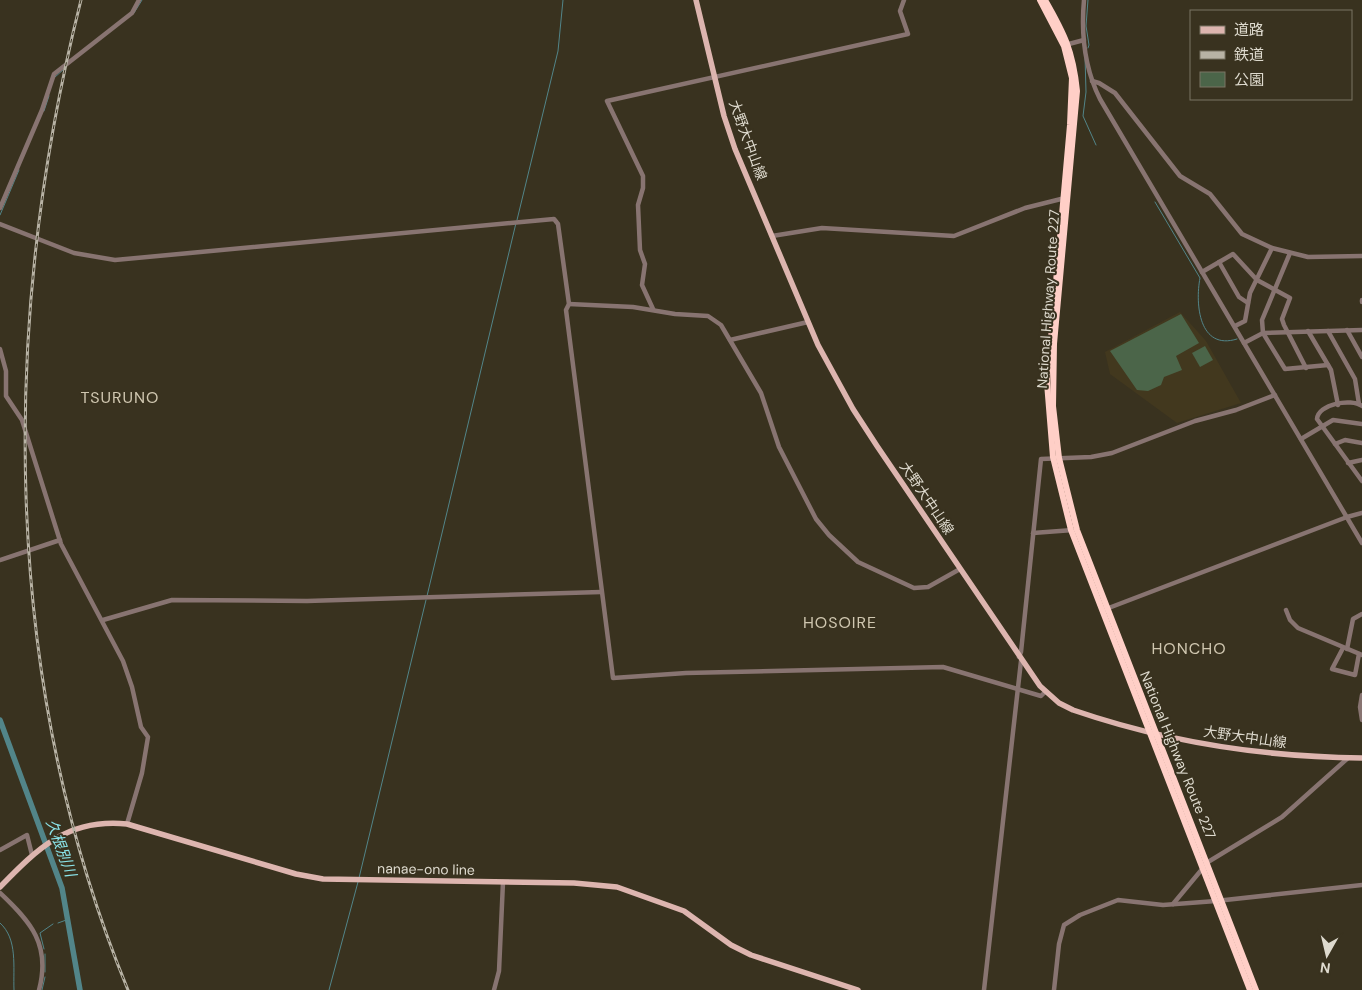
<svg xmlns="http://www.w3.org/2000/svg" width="1362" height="990" font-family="'DM Sans','Noto Sans JP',sans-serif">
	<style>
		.built { fill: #42381e }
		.green { fill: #4b6549 }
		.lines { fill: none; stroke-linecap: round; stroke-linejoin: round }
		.stream { stroke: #528589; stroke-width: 1 }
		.river { stroke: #528589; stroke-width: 5.5 }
		.minor { stroke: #887471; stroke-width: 4.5 }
		.major { stroke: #ddb5af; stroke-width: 5.5 }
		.highway { stroke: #ffcfc7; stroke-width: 6 }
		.rail-casing { stroke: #b8b3a5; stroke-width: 3 }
		.rail { stroke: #39321f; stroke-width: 1; stroke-dasharray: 4; stroke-linecap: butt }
		.labels { text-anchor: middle; stroke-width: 4; stroke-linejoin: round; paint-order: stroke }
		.street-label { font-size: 14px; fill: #dedace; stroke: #39321f }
		.water-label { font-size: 15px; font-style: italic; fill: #8be4ea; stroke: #39321f }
		.quarter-label { font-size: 16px; letter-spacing: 1px; fill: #d0c7b0; stroke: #39321f }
	</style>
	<rect width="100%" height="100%" fill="#39321f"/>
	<polygon class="built" points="1180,312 1206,341 1241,403 1177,423 1110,374 1105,352"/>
	<g class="green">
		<polygon points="1181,314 1199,343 1176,356 1182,370 1164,377 1161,385 1148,391 1137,390 1110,351"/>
		<polygon points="1205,346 1213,360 1200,367 1192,353"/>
	</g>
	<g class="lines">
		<g class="stream">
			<polyline points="1088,0 1086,26 1089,45 1088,48"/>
			<polyline points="134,13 142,0"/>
			<polyline points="1085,56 1086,92 1083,116 1096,145"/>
			<polyline points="55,77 63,70"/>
			<polyline points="44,111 49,96"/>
			<path d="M1155,202L1200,278C1195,304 1199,351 1237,339"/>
			<polyline points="0,215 19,170"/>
			<polyline points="517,220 558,51 563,0"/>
			<polyline points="427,596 516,223"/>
			<polyline points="359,878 426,600"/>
			<path d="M0,923C18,939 13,967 14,990"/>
			<polyline points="58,923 69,919"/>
			<polyline points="44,949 40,933 53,924"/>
			<polyline points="45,954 45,972"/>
			<polyline points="42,990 45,977"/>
			<polyline points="329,990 358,882"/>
		</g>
		<polyline class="river" points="0,720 62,888 80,990"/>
		<g class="minor">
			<path d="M1084,0C1081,33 1085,69 1100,99L1362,543"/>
			<polyline points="1065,45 1084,40"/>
			<polyline points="1092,81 1099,83 1115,93 1180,176 1210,194 1242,234 1272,248 1308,257 1362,256"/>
			<polyline points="0,208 42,110 54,74 132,13 139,0"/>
			<polyline points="0,224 74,253 115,260 554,219 558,224 569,304 566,310 613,678 686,673 943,667 1041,696 1045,692"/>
			<polyline points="772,236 822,228 954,236 1025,208 1065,198"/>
			<polyline points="1290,253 1262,320 1263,333 1285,369 1328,365"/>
			<polyline points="1219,262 1239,297 1248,303"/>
			<polyline points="1202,272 1233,254 1257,280 1290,298 1282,319 1284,325 1306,368"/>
			<polyline points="1362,300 1362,302"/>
			<polyline points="569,304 633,307 675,314 708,316 721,325 761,393 779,447 816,519 829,535 858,562 914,588 928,587 960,569"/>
			<polyline points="653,309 642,285 645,264 640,250 638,205 643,188 643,176 607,101 908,34 900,11 904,0"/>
			<polyline points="1235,326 1245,321 1250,293 1272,248"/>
			<polyline points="1347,330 1362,357"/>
			<polyline points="1308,331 1331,370 1338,405"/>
			<polyline points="1328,331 1355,379 1359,404"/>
			<polyline points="730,340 808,322"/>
			<polyline points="1244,343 1263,333 1362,330"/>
			<polyline points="0,349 6,371 6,396 22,420 61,544 123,661 132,687 141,727 148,737 142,773 127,824"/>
			<path d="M1362,406C1351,398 1318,404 1317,419L1362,481"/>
			<polyline points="1301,439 1333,420 1362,424"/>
			<polyline points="1335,444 1345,440 1362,443"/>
			<polyline points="1348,463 1362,460"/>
			<polyline points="1033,533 1073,530"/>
			<polyline points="0,560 60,540"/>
			<polyline points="1106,609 1347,517 1362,513"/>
			<polyline points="1286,610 1290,620 1298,628 1362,655"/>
			<polyline points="103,620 172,600 307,601 601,592"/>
			<polyline points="1343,648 1332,669 1355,675 1359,654"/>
			<polyline points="1347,649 1353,619 1362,614"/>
			<polyline points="1019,657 1021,652 1041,459 1091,457 1112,453 1195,421 1236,410 1275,395"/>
			<polyline points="1362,695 1360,707 1362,720"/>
			<polyline points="0,850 27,835 32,855"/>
			<path d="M0,893C31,922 51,945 39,990"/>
			<polyline points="1173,904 1208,862 1282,817 1348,758"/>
			<polyline points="494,990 499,971 503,882"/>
			<polyline points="984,990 1021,661"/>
			<polyline points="1054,990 1059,944 1064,925 1080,915 1118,900 1163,905 1216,901 1362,885"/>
		</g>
		<g class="major">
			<path d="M696,0L724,116L735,149L818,345L853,409L877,446L1040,686L1059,703L1073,710C1166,742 1264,757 1362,758"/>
			<path d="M0,887C38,848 68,818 127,824L296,874L323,879L574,883L617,887L684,911L731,945L751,955L858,990"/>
		</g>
		<g class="highway">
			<polyline points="1040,0 1064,46 1072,78 1070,125 1047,383 1053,457 1071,530 1250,990"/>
			<path d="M1045,0C1064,33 1073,51 1077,91L1054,344L1053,406L1059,458L1077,530L1256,990"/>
		</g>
		<defs>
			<path id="rail" d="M81,0C0,322 0,680 128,990"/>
		</defs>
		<use href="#rail" class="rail-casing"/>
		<use href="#rail" class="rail"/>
	</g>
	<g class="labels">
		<g class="street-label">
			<text transform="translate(748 140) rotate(70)" y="5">大野大中山線</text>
			<text transform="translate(1048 299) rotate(-86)" y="5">National Highway Route 227</text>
			<text transform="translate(927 498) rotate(56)" y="5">大野大中山線</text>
			<text transform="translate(1245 737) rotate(8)" y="5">大野大中山線</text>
			<text transform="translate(1178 755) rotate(68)" y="5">National Highway Route 227</text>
			<text transform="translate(426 869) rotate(1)" y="5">nanae-ono line</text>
		</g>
		<g class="water-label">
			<text transform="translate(61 848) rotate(70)" y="5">久根別川</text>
		</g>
		<g class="quarter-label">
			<text x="120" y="403">TSURUNO</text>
			<text x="840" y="628">HOSOIRE</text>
			<text x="1189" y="654">HONCHO</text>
		</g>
	</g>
	<rect x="1190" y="10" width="162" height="90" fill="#39321f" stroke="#7b7565"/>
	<rect x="1200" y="26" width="25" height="8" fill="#ddb5af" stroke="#7b7565"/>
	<text x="1234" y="35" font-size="15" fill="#dedace">道路</text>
	<rect x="1200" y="51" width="25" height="8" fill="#b8b3a5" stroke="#7b7565"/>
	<text x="1234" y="60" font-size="15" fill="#dedace">鉄道</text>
	<rect x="1200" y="72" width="25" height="15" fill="#4b6549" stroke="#7b7565"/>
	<text x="1234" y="85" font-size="15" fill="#dedace">公園</text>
	<g transform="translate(1327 955) rotate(188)" stroke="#39321f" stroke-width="4" paint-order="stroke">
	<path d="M0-4L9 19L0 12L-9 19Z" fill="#dedace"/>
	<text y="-8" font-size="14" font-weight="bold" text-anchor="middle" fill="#dedace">N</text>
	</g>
</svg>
